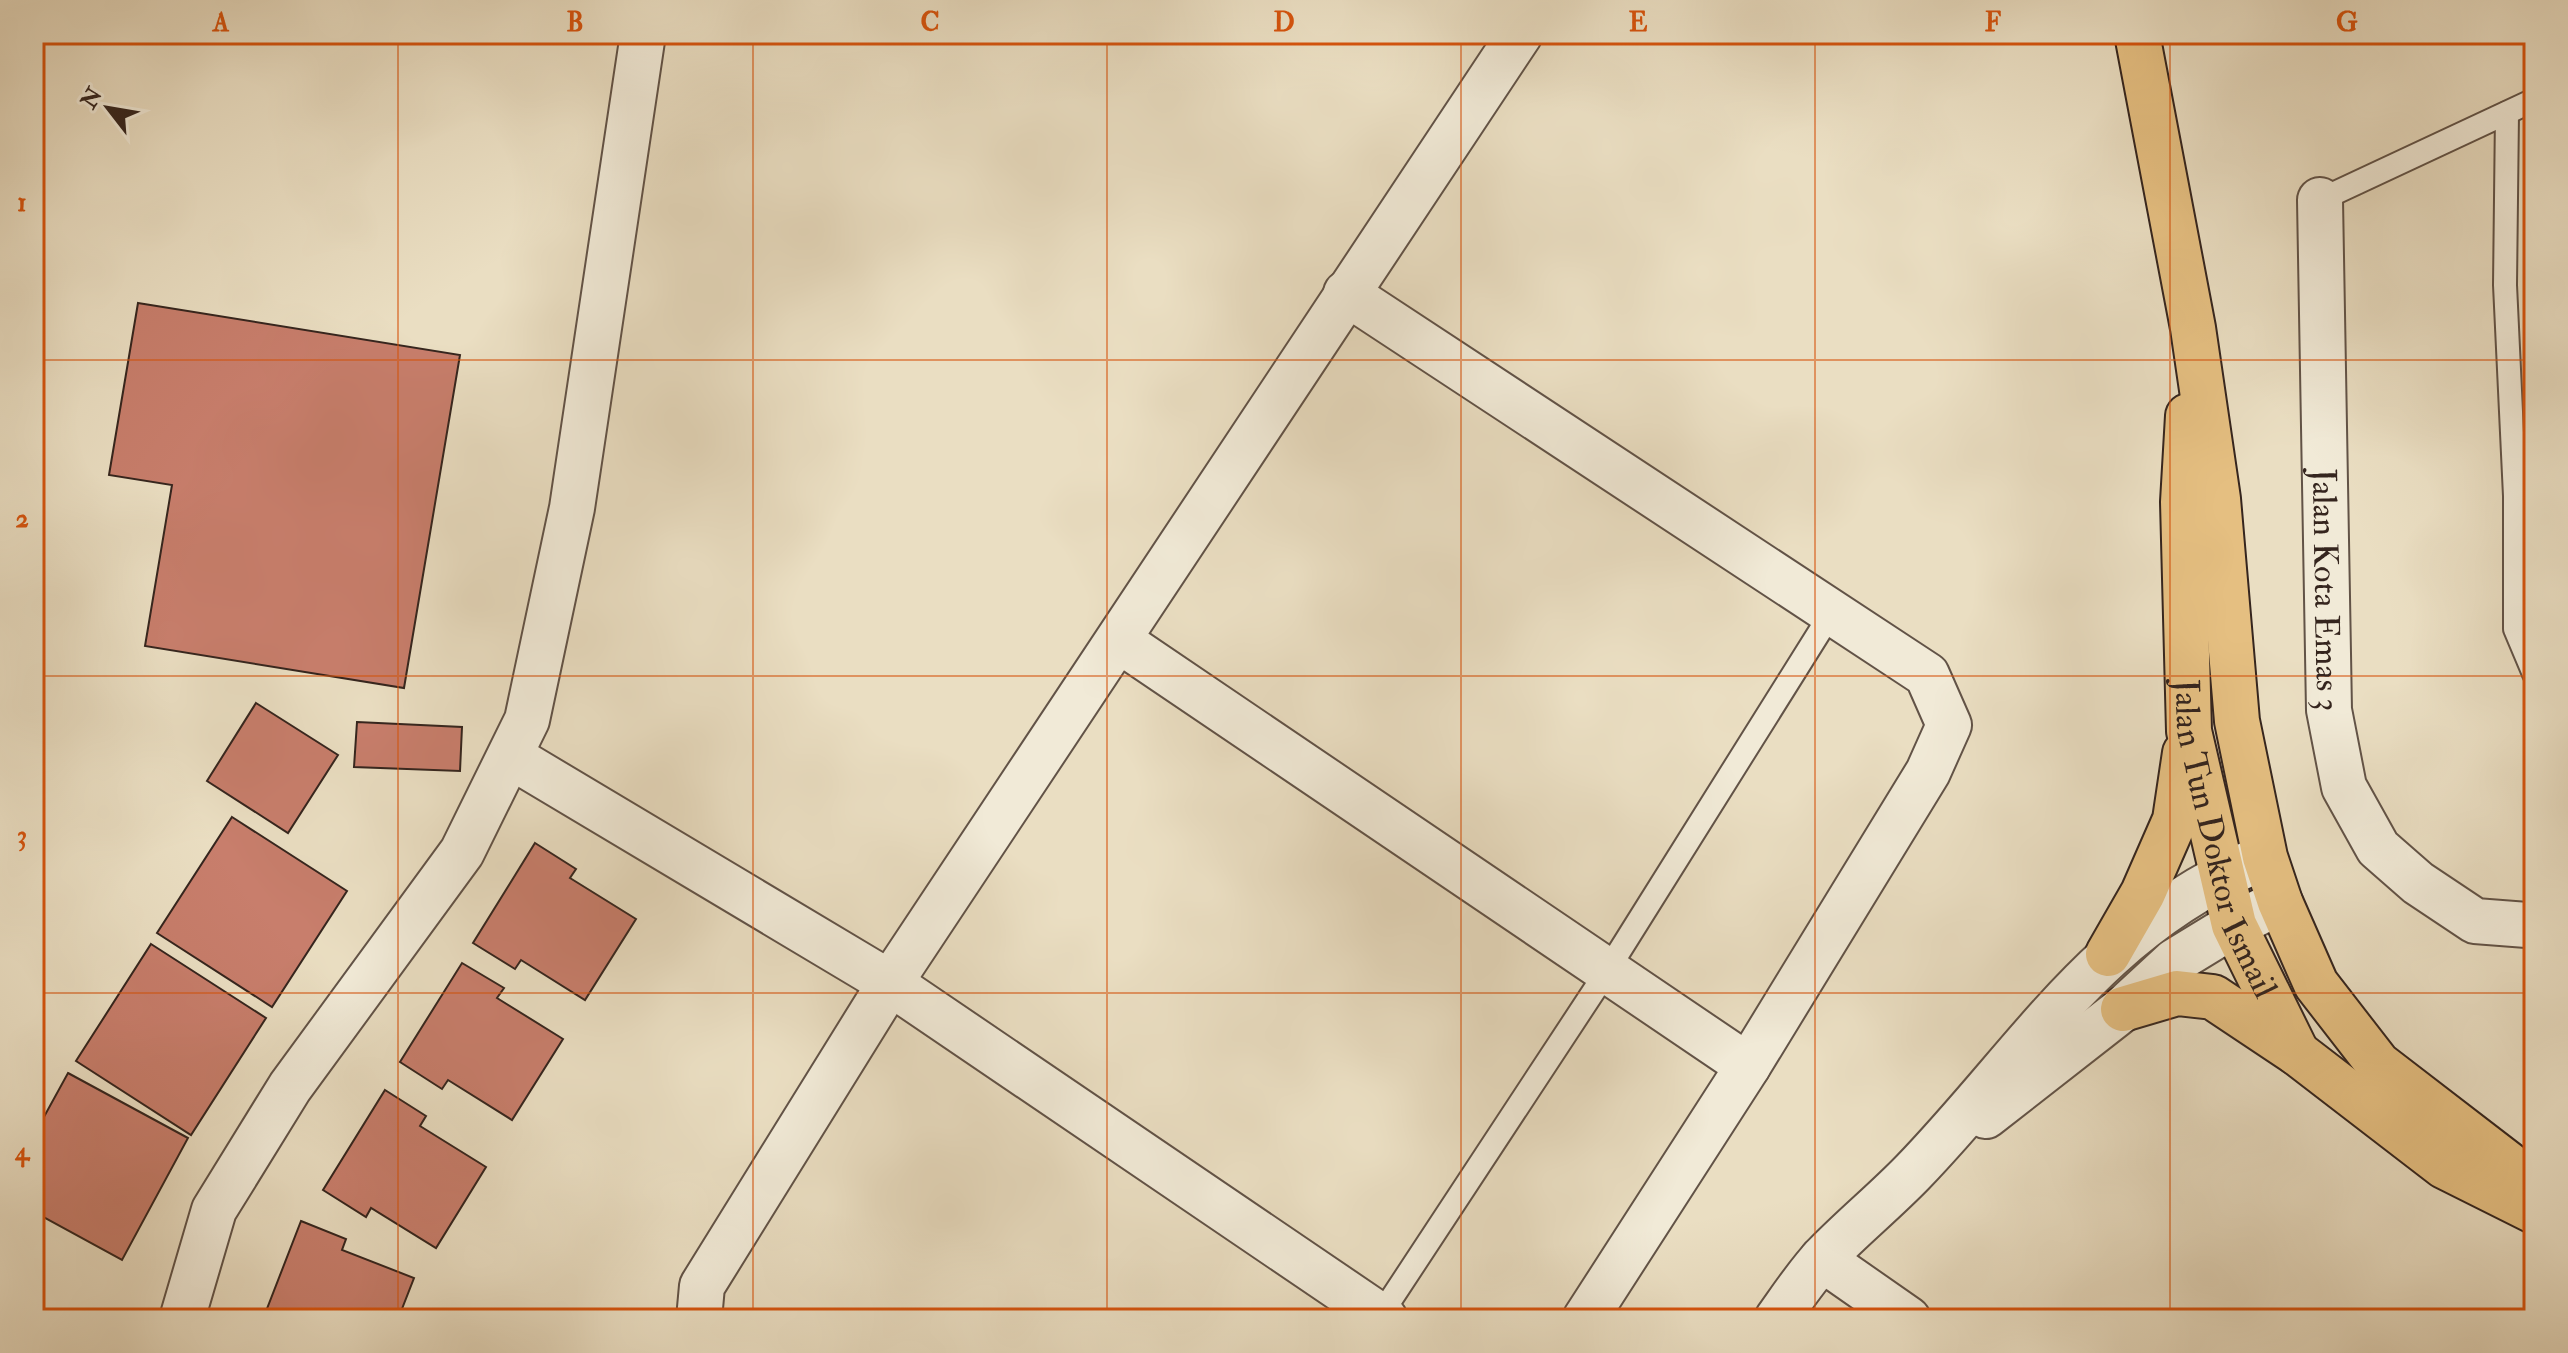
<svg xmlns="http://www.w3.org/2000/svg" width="2568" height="1353" font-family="'IM FELL Double Pica',serif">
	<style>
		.building { fill: #c87e6c; stroke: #35251e; stroke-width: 2 }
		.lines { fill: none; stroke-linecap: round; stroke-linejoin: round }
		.service-casing { stroke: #625347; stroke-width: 26 }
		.minor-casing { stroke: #625347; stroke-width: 48 }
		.trunk-casing { stroke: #35251e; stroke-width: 48 }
		.service { stroke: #f1ead7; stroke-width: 22 }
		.minor { stroke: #f1ead7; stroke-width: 44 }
		.trunk { stroke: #e5bf81; stroke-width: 44 }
		.grid { fill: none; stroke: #d6540e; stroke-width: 2; stroke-opacity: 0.55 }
		.labels { text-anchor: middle; stroke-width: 7; stroke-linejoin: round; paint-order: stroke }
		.street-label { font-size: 34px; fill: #35251e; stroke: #f1ead7 }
		.neatline { fill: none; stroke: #d6540e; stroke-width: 3 }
		.grid-label { font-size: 26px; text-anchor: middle; font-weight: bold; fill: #d6540e }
	</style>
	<rect width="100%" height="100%" fill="#eadec2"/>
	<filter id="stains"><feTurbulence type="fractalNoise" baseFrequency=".0025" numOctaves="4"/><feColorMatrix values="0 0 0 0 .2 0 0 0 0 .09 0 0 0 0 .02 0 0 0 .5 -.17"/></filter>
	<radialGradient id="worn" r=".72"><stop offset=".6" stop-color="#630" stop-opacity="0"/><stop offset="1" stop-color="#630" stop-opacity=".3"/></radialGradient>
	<g class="building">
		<polygon points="138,303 460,355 404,688 145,646 172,485 109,475"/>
		<polygon points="256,703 338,755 288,833 207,781"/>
		<polygon points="357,722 462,727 460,771 354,767"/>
		<polygon points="232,817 347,891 272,1007 157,933"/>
		<polygon points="535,843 576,869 570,878 636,919 585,1000 521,960 515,969 473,943"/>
		<polygon points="151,944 266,1018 191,1135 76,1061"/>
		<polygon points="462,963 504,988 497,998 563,1039 512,1120 448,1080 442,1089 400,1062"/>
		<polygon points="68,1073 188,1138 122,1260 34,1212 34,1135"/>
		<polygon points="385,1090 426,1116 420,1126 486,1167 436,1248 371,1208 366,1217 323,1190"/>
		<polygon points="301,1221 346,1239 342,1250 414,1278 398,1319 263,1319"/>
	</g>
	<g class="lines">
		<defs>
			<g id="service">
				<polyline points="2507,113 2505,285 2515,496 2515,629 2534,674"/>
				<polyline points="2320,200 2534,100"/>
				<polyline points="1378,1319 1607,971 1832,612"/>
			</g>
			<g id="minor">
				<path id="s1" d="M2320,200L2329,710L2344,787L2378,848L2418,883L2475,921L2527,925L2534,922"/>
				<polyline points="1346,293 1927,675 1949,725 1928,772 1748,1066 1585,1319"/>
				<polyline points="1120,641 1748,1066"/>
				<polyline points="510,756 890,983 1385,1319"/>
				<polyline points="1986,1116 2123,1009 2175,961 2234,925 2280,902"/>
				<polyline points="1822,1259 1908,1319"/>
				<polyline points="182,1319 214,1210 290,1087 462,852 527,720 572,508 643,34"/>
				<polyline points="699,1319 702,1286 890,983 1520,34"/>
				<path d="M1777,1319C1792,1298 1807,1275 1825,1256C1853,1227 1885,1201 1913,1172C2026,1055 2097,929 2255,861"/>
			</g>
			<g id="trunk">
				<polyline points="2137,34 2193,328 2218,499 2237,721 2265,857 2280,902 2316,984 2378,1064 2534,1184"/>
				<path id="s2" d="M2188,416L2183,502L2189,731L2234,925L2297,1053"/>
				<polyline points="2108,954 2143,893 2175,820 2185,753"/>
				<polyline points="2123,1009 2177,993 2213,997 2297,1053 2444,1166 2534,1211"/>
			</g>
		</defs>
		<use href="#service" class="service-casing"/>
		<use href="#minor" class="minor-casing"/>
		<use href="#trunk" class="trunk-casing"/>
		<use href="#service" class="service"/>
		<use href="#minor" class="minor"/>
		<use href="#trunk" class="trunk"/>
	</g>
	<path class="grid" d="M398,34V1319M753,34V1319M1107,34V1319M1461,34V1319M1815,34V1319M2170,34V1319M34,360H2534M34,676H2534M34,993H2534"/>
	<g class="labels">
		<g class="street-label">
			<text dy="12" stroke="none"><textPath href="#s1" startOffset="390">Jalan Kota Emas 3</textPath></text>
			<text dy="12" stroke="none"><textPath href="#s2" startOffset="428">Jalan Tun Doktor Ismail</textPath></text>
		</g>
	</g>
	<rect width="2568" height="1353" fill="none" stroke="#eadec2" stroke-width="88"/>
	<g transform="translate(108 108) rotate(301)" stroke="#f1ead7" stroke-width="6" paint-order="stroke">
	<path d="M0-6L14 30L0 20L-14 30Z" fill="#35251e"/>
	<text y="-12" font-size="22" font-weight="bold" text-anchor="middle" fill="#35251e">N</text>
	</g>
	<rect x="44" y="44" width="2480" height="1265" class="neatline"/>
	<g class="grid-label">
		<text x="221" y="31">A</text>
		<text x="575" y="31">B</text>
		<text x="930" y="31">C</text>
		<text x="1284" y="31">D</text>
		<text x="1638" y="31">E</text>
		<text x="1993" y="31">F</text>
		<text x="2347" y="31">G</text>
		<text x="22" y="211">1</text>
		<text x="22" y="527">2</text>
		<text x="22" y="844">3</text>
		<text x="22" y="1160">4</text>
	</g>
	<rect width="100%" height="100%" filter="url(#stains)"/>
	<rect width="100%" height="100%" fill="url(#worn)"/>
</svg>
